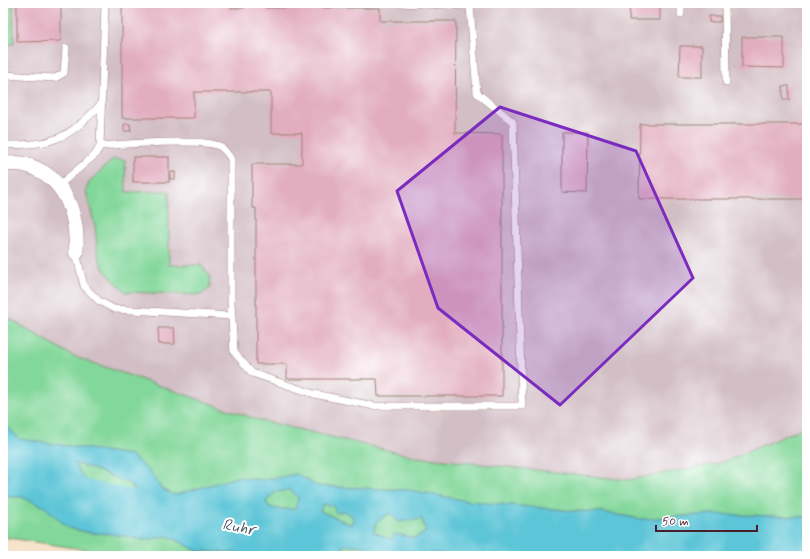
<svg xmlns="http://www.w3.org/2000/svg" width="810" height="559" font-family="Mynerve,sans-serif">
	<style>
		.industrial { fill: #d2bec5 }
		.green { fill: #82d79a; stroke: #667b62 }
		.water { fill: #5cc5d7; stroke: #537281; fill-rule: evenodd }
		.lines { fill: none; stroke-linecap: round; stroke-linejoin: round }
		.river { stroke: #5cc5d7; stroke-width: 24 }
		.building { fill: #e2adbf }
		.lane-casing { stroke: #a0817b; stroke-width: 8 }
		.street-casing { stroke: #a0817b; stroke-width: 16 }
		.lane { stroke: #fff; stroke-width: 7 }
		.street { stroke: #fff; stroke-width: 15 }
		.marked { fill: #7b2cbf; fill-opacity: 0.2; stroke: #7b2cbf; stroke-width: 3; stroke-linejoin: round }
		.labels { text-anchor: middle; stroke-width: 4; stroke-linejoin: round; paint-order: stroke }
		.water-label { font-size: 16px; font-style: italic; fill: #505967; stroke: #fff }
	</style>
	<rect width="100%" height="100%" fill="#fff"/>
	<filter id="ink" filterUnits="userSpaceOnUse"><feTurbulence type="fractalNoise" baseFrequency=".025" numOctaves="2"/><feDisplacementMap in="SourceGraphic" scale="8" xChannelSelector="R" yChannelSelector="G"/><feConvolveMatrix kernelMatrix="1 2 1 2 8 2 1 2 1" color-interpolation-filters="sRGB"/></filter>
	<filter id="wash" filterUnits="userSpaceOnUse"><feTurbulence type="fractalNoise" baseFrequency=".012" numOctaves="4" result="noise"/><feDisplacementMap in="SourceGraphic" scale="16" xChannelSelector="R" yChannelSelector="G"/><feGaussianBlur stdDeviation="0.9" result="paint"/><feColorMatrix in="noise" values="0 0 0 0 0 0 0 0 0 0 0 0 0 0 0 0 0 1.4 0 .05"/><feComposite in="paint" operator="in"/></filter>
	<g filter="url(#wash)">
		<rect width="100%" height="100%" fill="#f5e3cb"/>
		<polygon class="industrial" points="3,3 807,3 807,426 724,462 628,480 417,457 259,420 73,356 3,315"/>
		<g class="green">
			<polygon points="3,3 13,3 14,44 3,44"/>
			<polygon points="113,159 125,160 126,192 169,191 169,265 201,265 209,275 210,288 201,295 125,292 104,270 98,255 95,227 86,191 89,182"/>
			<polygon points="3,315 73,356 259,420 417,457 628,480 724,462 807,426 807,556 127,556 3,537"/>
		</g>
		<path class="water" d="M3,422L20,439L131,455L150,472L162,489L175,495L237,477L264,480L297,474L317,486L409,490L468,501L575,511L603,512L641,519L713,514L807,517V556H451L434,553L427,556H373C367,544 355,544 342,546L344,551L362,556H250L238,553L198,551L168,536L146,540L112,534L91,533L68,528L45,507L22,497H3ZM74,463L96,470L130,484L154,516L115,510L91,497L85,480ZM290,490L298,498L295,509H278L269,507L266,501L276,492ZM323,504L333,506L336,513L345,511L354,518L352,525L320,511ZM390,513L398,522L422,519L426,532L415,538L395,534L390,539L374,532L376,523Z"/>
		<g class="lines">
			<polyline class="river" points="60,480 73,489 178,513"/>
		</g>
		<g id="blocks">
			<g class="building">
				<polygon points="17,3 61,3 61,41 17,42"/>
				<polygon points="122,3 230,3 230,8 244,8 244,3 265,3 265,8 380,8 380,21 456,21 455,133 502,134 502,396 378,396 377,379 287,379 287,364 256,364 256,208 253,208 252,205 252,164 302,164 302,133 271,133 271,92 194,92 194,118 122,118"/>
				<polygon points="630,3 660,3 660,20 629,20"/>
				<rect x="709" y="16" width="11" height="6"/>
				<polygon points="742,37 784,37 784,68 742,67"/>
				<polygon points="680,46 702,46 702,77 679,77"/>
				<rect x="783" y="86" width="6" height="14"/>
				<polygon points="124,124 130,124 131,131 124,131"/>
				<polygon points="640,124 807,124 807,199 639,199"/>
				<polygon points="562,132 588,132 587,193 562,192"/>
				<rect x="133" y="157" width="36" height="25"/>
				<rect x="170" y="172" width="5" height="7"/>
				<rect x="3" y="210" width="2" height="21"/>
				<polygon points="158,328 174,328 175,344 159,344"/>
			</g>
		</g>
	</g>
	<g filter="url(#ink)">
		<use href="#blocks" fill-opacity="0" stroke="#a0817b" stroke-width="1"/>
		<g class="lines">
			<defs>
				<g id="lane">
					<polyline points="725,3 726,82"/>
					<polyline points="681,14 681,3"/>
					<polyline points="3,75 55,78 64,73 66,48"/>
					<path d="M3,145C54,145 67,140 102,103"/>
					<path d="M100,146C122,144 203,138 219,146C224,148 228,155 231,159V303L234,352L252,373L314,394L374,406H522L513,122L477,93L470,6L400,3"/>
					<polyline points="58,186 95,155 100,146 105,3"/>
					<polyline points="76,252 84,286 99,301 114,309 232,316"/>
				</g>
				<path id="street" d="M3,164C9,164 16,163 22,164C65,174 78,213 76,252"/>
			</defs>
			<use href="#lane" class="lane-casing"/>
			<use href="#street" class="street-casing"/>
			<use href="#lane" class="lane"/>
			<use href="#street" class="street"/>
		</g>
	</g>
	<path class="marked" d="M500,107L636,151L693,278L560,405L438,308L397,191Z"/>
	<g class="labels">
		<g class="water-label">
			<text transform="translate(239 526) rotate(10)" y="6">Ruhr</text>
		</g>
	</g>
	<rect width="810" height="559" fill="none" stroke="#fff" stroke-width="16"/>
	<path d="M656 525v6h101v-6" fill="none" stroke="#4a1f2b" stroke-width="2"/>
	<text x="662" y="525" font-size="12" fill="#4a1f2b" stroke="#ffffff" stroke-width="3" paint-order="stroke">50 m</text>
</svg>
